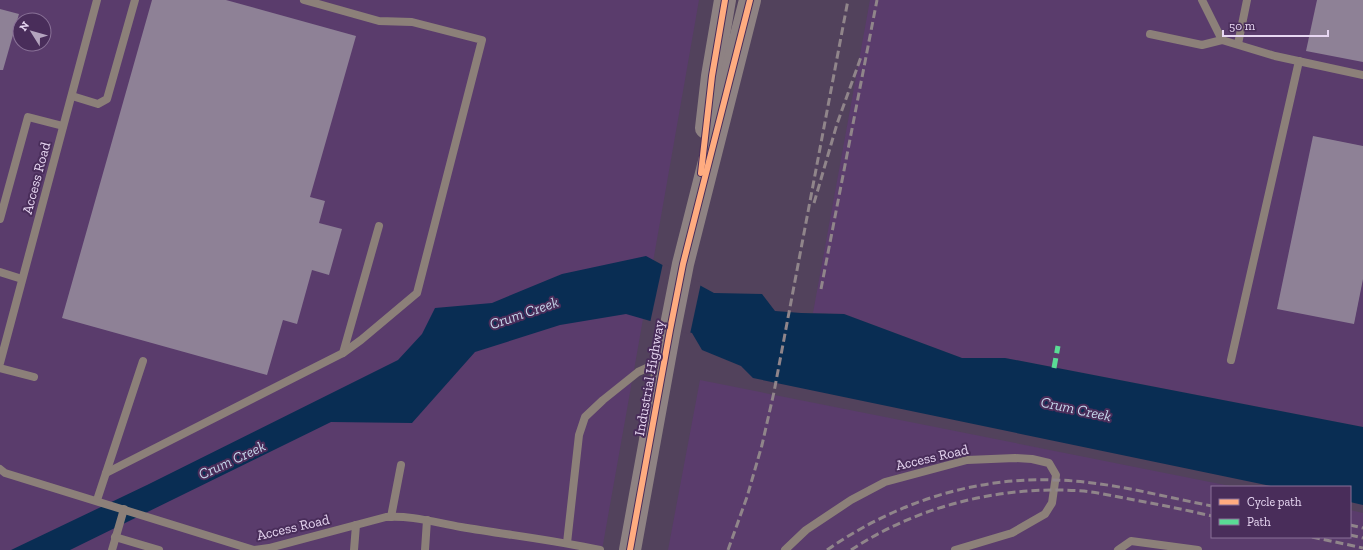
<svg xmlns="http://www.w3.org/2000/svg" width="1363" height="550" font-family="'Zilla Slab',serif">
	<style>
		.built { fill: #5a3c6c; fill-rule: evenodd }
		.water { fill: #092d53 }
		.pier { fill: #52425c }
		.building { fill: #8e8196 }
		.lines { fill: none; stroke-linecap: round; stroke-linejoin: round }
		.lane { stroke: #8c8079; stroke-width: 8 }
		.primary { stroke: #8e8283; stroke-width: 22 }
		.rail { stroke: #90858a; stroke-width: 3; stroke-dasharray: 8 4; stroke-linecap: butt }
		.quiet { stroke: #5adb95; stroke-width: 5; stroke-dasharray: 10 5; stroke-linecap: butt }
		.cycleway-casing { stroke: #492d5a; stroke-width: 8 }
		.cycleway { stroke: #ffac80; stroke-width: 6 }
		.labels { text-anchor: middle; stroke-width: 4; stroke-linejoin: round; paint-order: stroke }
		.street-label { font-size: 14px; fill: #e8d8f3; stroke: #492d5a }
		.water-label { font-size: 15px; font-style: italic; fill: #c5d6ea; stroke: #492d5a }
	</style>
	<rect width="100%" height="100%" fill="#52425c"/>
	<g class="built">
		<path d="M0,0H699L637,353L602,550H0ZM20,20H44V44H20Z"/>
		<polygon points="870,0 1363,0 1363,427 1005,358 962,358 844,314 813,313"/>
		<polygon points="700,380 1235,487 1212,487 1212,537 1350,537 1350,510 1363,513 1363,550 668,550"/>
	</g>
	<polygon class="water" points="646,256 714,293 762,294 775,311 801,313 844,314 962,358 1005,358 1363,427 1363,505 1350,502 1350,487 1275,487 753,378 741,366 702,350 692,333 626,314 560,325 475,352 412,423 331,422 70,550 11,550 147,485 398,360 422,334 435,308 492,303 562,274"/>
	<polygon class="pier" points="663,263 701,283 690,334 650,323"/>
	<g class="building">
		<polygon points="152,0 226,0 356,36 310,197 325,201 319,223 342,229 329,275 312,270 297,324 283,320 267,375 62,318"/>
		<polygon points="1317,0 1363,0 1363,62 1306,51"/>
		<polygon points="0,9 19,14 3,70 0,70"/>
		<polygon points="1313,136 1363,146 1363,279 1354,324 1277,309"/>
	</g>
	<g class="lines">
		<g class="lane">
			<polyline points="304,0 379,21 412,22 482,40 417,293 361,340 343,353"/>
			<polyline points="1202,0 1222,40 1275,56 1363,75"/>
			<polyline points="1150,34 1202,45 1222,40"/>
			<polyline points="1238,44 1247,0"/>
			<polyline points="72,96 98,104 107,99 135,0"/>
			<polyline points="0,219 28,117 63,126"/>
			<polyline points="0,272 22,279"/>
			<polyline points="1231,360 1299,61"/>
			<polyline points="0,363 97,0"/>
			<polyline points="0,368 34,377"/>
			<path d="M0,469L5,473L254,550L269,548L386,517C411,515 437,523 461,527C508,535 554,540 600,550"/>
			<polyline points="106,473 343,353 379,226"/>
			<polyline points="97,500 143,361"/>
			<polyline points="391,517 401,465"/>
			<polyline points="115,537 159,550"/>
			<polyline points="567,543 579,435 585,417 603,400 638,372 662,361"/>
			<polyline points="112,550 124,509"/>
			<polyline points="354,550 356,525"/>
			<polyline points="425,550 427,520"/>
			<polyline points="785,550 806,530 851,500 885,482 967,460 1015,458 1032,459 1049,463 1056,475 1052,503 1045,514 1012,533 955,550"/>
			<polyline points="1118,550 1131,541 1198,550"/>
		</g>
		<g class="primary">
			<polyline points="706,128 712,76 725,0"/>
			<polyline points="630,550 670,330 683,264 750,0"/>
		</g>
		<g class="rail">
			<polyline points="814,203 837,124 861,57"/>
			<polyline points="821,289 877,0"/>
			<polyline points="1350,525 1363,528"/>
			<polyline points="1350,535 1363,538"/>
			<polyline points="1312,537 1363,548"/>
			<polyline points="728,550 747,497 762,445 774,392 848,0"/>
			<path d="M827,550C893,504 972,477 1054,480C1107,481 1160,496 1212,506"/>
			<path d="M851,550C919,505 1003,485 1084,491C1101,493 1118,497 1135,500C1161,505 1186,510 1212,516"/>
		</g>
		<polyline class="quiet" points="1054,368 1058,346"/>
		<defs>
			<g id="cycleway">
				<polyline points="701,173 712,76 725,0"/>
				<polyline points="630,550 670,330 683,264 750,0"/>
			</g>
		</defs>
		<use href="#cycleway" class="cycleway-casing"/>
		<use href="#cycleway" class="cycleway"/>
	</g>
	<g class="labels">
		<g class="street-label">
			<text transform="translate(36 178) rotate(-75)" y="5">Access Road</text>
			<text transform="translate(649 378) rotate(-80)" y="5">Industrial Highway</text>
			<text transform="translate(932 457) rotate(-13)" y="5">Access Road</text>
			<text transform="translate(293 527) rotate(-13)" y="5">Access Road</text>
		</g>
		<g class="water-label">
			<text transform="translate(524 313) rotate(-19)" y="5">Crum Creek</text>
			<text transform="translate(1076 409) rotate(12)" y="5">Crum Creek</text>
			<text transform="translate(232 460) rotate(-25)" y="5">Crum Creek</text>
		</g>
	</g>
	<rect x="1211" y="486" width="140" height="52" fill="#492d5a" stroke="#897197"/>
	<rect x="1219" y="499" width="20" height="6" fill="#ffac80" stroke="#897197"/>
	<text x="1247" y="506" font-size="12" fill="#e8d8f3">Cycle path</text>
	<rect x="1219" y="519" width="20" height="6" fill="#5adb95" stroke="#897197"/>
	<text x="1247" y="526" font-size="12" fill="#e8d8f3">Path</text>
	<g transform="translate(32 32) rotate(307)"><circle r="19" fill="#492d5a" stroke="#897197"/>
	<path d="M0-3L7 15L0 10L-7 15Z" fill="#b4a4be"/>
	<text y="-6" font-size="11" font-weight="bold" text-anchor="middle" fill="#e8d8f3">N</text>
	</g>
	<path d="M1223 30v6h105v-6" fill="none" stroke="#e8d8f3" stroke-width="2"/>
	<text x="1229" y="30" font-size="12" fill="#e8d8f3" stroke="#492d5a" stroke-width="3" paint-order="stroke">50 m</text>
</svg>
